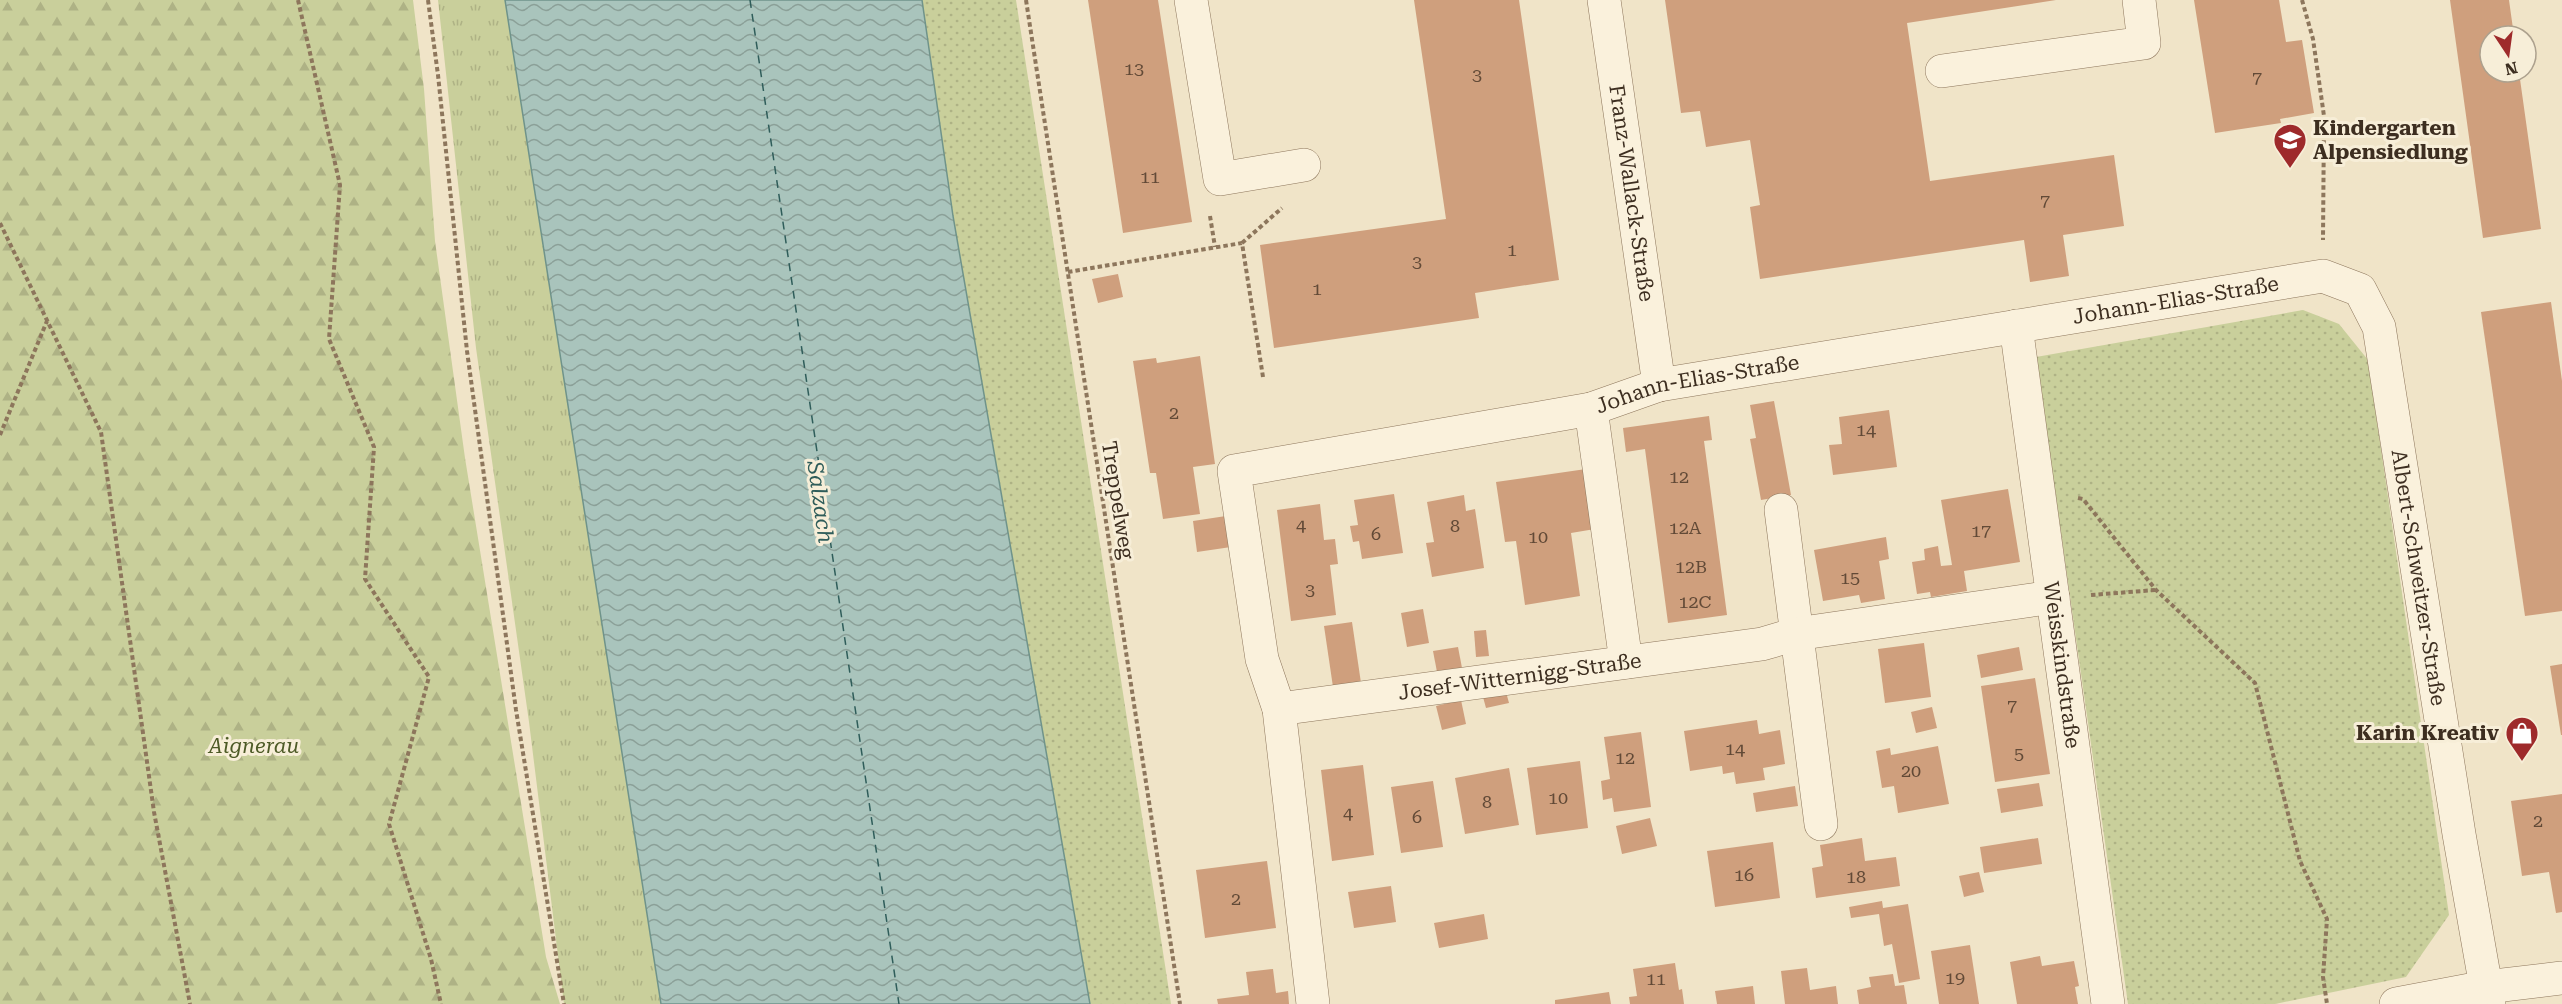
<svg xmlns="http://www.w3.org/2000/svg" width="2562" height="1004" font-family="'Roboto Serif',serif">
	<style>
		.grass { fill: url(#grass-tufts) }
		.forest { fill: url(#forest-firs) }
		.park { fill: url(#park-dots) }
		.water { fill: url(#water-waves); stroke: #6f938a; stroke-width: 1.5 }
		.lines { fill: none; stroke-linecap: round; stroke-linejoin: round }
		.ferry { stroke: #2f5d5a; stroke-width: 1.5; stroke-dasharray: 8 6; stroke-linecap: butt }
		.building { fill: #cf9f7d }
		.minor-casing { stroke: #8d765c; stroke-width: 34 }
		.path { stroke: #8d765c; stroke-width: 4; stroke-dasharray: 4.5 3; stroke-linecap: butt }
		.minor { stroke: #faf1dc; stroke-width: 33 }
		.labels { text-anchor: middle; stroke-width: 6; stroke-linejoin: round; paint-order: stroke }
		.number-label { font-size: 18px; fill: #624a37 }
		.poi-label { font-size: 21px; font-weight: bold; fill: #3d2e20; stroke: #f7eed8; text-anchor: start }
		.street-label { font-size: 21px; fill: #3d2e20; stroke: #f7eed8 }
		.park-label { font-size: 21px; font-style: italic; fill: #4d5a26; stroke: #f7eed8 }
		.water-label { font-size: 22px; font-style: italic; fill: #2f5d5a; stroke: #f7eed8 }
	</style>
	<defs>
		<pattern id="grass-tufts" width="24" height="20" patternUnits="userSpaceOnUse" patternTransform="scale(1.5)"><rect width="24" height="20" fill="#c9cf9b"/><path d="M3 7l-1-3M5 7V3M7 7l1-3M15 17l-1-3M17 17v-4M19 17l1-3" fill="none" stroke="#aeb285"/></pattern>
		<pattern id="forest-firs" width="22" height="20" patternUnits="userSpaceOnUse" patternTransform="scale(1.5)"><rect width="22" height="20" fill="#c9cf9b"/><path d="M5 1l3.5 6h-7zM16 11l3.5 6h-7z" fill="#aeb285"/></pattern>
		<pattern id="park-dots" width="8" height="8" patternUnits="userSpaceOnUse" patternTransform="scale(1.5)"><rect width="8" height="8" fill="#c9cf9b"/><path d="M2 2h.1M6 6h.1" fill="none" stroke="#aeb285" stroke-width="1.8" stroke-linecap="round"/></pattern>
		<pattern id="water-waves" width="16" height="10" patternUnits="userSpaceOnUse" patternTransform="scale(1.5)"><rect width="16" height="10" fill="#a9c4bc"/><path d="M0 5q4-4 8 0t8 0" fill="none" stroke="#8ba098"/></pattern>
	</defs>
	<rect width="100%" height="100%" fill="#f0e4c8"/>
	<polygon class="grass" points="438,0 505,0 661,1004 564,1004 529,722 476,348"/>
	<polygon class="forest" points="0,0 413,0 424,89 435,241 465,458 546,957 560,1004 0,1004"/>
	<g class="park">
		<polygon points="922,0 1016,0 1171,1004 1090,1004 953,216"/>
		<polygon points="2303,310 2339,324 2368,360 2449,915 2406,977 2275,1004 2128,1004 2036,357"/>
	</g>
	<polygon class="water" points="505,0 922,0 953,216 1090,1004 661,1004"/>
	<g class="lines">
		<polyline class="ferry" points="750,0 899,1004"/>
	</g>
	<g class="building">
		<polygon points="1088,0 1158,0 1192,222 1123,233"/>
		<polygon points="1414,0 1519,0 1559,280 1475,293 1479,318 1274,348 1260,245 1446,219"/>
		<polygon points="1665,0 2056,0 1907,23 1930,181 2114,155 2124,226 2063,235 2069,276 2030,282 2024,240 1760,279 1750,207 1760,205 1750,140 1706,147 1700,111 1681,113"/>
		<polygon points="2194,0 2279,0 2286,42 2302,40 2314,113 2280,119 2281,123 2215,133"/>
		<polygon points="2450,0 2509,0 2514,36 2490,36 2490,72 2519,72 2541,229 2483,238"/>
		<polygon points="1118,274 1123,297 1098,303 1092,279"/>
		<polygon points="2551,302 2562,381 2562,611 2525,616 2481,312"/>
		<polygon points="1200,356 1215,464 1193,467 1200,514 1163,519 1156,473 1150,473 1133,361 1156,358 1157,363"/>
		<polygon points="1774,401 1791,495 1761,500 1750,439 1756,438 1750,405"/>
		<polygon points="1889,410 1897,467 1833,475 1829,445 1842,444 1839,417"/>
		<polygon points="1709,416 1712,440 1704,441 1727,615 1668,623 1645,449 1626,452 1623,428"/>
		<polygon points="1586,469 1595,529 1571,533 1580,596 1525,605 1516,541 1505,542 1496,482"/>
		<polygon points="2008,489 2020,562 1964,571 1967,591 1931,597 1930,592 1917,594 1912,562 1925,560 1924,549 1938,546 1941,566 1952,565 1941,500"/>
		<polygon points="1394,494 1403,553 1362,559 1359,541 1353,542 1350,526 1358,525 1354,500"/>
		<polygon points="1464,495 1466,511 1475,509 1484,568 1432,577 1426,543 1434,542 1427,502"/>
		<polygon points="1320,504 1324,540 1335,539 1338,564 1330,565 1336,615 1291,621 1277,510"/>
		<polygon points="1226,516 1231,547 1197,552 1193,521"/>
		<polygon points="1886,537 1889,559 1879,561 1885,599 1861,603 1859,595 1823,601 1814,550"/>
		<polygon points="1423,609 1429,643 1407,647 1401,613"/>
		<polygon points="1352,622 1361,683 1333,687 1324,626"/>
		<polygon points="1486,630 1489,656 1476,657 1474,631"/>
		<polygon points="1924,643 1931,697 1885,703 1878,649"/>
		<polygon points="1458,647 1462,668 1437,672 1433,651"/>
		<polygon points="2019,647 2023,670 1981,678 1977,655"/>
		<polygon points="2562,664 2562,735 2561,735 2550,666"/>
		<polygon points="2035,678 2050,774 1995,782 1981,686"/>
		<polygon points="1506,692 1509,703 1486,708 1483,697"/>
		<polygon points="1461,700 1466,724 1442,730 1436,706"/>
		<polygon points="1932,707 1937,728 1916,733 1911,712"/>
		<polygon points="1757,720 1759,734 1780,730 1785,764 1763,768 1765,780 1736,784 1734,772 1723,774 1722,766 1690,771 1684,731"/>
		<polygon points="1641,732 1651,807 1614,812 1612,798 1603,800 1601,781 1610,779 1604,737"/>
		<polygon points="1938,746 1949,804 1898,813 1894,786 1882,788 1876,751 1890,748 1891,755"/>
		<polygon points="1580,761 1588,828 1536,835 1527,768"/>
		<polygon points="1363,765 1374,855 1332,861 1321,770"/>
		<polygon points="1509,768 1519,825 1465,834 1455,778"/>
		<polygon points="1433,781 1443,847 1401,853 1391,787"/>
		<polygon points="2039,783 2043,806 2001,813 1997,789"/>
		<polygon points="1795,786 1798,806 1756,812 1753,793"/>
		<polygon points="2562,794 2562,912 2556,913 2549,872 2522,876 2511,801"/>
		<polygon points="1650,818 1657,846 1622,854 1616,826"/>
		<polygon points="1862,838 1865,861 1896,857 1900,886 1816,898 1812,868 1823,866 1820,845"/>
		<polygon points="2038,838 2042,864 1984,873 1980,847"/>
		<polygon points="1773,842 1780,898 1715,907 1707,851"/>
		<polygon points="1267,861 1276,928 1205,938 1196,870"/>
		<polygon points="1979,872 1984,892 1964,897 1959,876"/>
		<polygon points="1391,886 1396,922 1354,928 1348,892"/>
		<polygon points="1882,901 1883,908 1908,904 1920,979 1899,983 1892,944 1884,946 1879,914 1851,918 1849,907"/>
		<polygon points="1484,914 1488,939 1439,948 1434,923"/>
		<polygon points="1970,945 1979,1004 1939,1004 1931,951"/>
		<polygon points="2040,956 2042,966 2074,961 2079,986 2075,987 2078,1004 2017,1004 2010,962"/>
		<polygon points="1675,963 1679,990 1682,989 1684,1004 1630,1004 1629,997 1637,996 1633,969"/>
		<polygon points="1807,968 1810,990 1836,986 1838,1004 1785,1004 1781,971"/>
		<polygon points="1273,969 1276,993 1288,991 1289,1004 1218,1004 1217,999 1249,995 1246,972"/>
		<polygon points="1893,974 1895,986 1904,985 1907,1004 1859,1004 1857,990 1871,987 1869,977"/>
		<polygon points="1753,986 1755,1004 1717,1004 1715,991"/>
		<polygon points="1609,992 1611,1004 1555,1004 1555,1000"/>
	</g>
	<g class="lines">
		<defs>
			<g id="minor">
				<polyline points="1191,0 1220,179 1304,165"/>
				<path id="s1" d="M1604,0L1659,385"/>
				<polyline points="1942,71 2144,43 2139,0"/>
				<path id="s2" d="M2016,326L2108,1004"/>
				<polyline points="1591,409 1626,662"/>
				<polyline points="1781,510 1821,824"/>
				<path id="s3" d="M1279,709L1762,644L1796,634L2053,597"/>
				<path id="s4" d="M1313,1004L1279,709L1262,659L1234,471L1591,409L1659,385L2323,276L2360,290L2379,327L2459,834L2489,1004"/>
				<polyline points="2396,1004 2486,987 2562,978"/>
			</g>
		</defs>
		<use href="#minor" class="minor-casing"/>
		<g class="path">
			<polyline points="298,0 340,185 329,339 374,447 365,579 429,677 389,824 431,959 441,1004"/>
			<polyline points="428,0 438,75 467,351 516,710 564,1004"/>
			<polyline points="1026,0 1180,1004"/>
			<polyline points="2302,0 2313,39 2324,116 2323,240"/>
			<polyline points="1210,216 1215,247"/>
			<polyline points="0,223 101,432 154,812 190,1004"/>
			<polyline points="1242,243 1282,208"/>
			<polyline points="1068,272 1242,243 1263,377"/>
			<polyline points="0,435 47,321"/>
			<polyline points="2078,498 2083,499 2156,590 2255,683 2300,861 2327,919 2323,977 2327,1004"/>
			<polyline points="2091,595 2155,590"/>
		</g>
		<use href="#minor" class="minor"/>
	</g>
	<defs>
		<symbol id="school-pin" viewBox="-11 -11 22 30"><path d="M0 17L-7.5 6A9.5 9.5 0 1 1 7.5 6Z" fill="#9e2a2b" stroke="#f7eed8"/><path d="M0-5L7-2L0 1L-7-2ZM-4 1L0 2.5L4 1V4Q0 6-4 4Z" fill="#fff"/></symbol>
		<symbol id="shop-pin" viewBox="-11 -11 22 30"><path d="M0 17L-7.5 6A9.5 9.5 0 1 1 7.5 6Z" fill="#9e2a2b" stroke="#f7eed8"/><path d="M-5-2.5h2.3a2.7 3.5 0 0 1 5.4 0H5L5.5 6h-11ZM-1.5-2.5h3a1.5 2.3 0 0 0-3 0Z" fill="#fff"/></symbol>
	</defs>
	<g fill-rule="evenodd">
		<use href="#school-pin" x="2271" y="121" width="38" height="52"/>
		<use href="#shop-pin" x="2503" y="714" width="38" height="52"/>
	</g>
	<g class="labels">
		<g class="number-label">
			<text x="1134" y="75">13</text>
			<text x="1477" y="81">3</text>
			<text x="2257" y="84">7</text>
			<text x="1150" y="183">11</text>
			<text x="2045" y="207">7</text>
			<text x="1512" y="256">1</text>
			<text x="1417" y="268">3</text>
			<text x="1317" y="295">1</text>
			<text x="1174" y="419">2</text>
			<text x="1866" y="436">14</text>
			<text x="1679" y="483">12</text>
			<text x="1301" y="531">4</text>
			<text x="1455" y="532">8</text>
			<text x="1685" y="534">12A</text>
			<text x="1981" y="537">17</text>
			<text x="1376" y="540">6</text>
			<text x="1538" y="543">10</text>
			<text x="1691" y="573">12B</text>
			<text x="1850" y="584">15</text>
			<text x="1310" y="596">3</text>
			<text x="1695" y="608">12C</text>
			<text x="2012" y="712">7</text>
			<text x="1735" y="755">14</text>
			<text x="2019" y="760">5</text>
			<text x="1625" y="764">12</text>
			<text x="1911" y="777">20</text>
			<text x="1558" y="804">10</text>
			<text x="1487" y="808">8</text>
			<text x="1348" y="819">4</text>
			<text x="1417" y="823">6</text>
			<text x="2538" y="827">2</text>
			<text x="1744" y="881">16</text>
			<text x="1856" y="883">18</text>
			<text x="1236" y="905">2</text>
			<text x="1955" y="984">19</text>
			<text x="1656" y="985">11</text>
		</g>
		<g class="poi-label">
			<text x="2313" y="135">Kindergarten<tspan x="2313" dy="24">Alpensiedlung</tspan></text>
			<text x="2499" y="740" text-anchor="end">Karin Kreativ</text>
		</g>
		<g class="street-label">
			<text dy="7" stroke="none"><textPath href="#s1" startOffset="195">Franz-Wallack-Straße</textPath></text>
			<text dy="7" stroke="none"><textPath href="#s4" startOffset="1498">Johann-Elias-Straße</textPath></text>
			<text dy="7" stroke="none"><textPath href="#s4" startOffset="1012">Johann-Elias-Straße</textPath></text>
			<text transform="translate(1118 500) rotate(81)" y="7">Treppelweg</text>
			<text dy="7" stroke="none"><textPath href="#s4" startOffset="1982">Albert-Schweitzer-Straße</textPath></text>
			<text dy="7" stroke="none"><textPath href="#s2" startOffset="342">Weisskindstraße</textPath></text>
			<text dy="7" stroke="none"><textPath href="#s3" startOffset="243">Josef-Witternigg-Straße</textPath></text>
		</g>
		<g class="park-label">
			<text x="254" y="753">Aignerau</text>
		</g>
		<g class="water-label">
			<text transform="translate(821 502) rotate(82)" y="8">Salzach</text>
		</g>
	</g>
	<g transform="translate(2508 54) rotate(167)"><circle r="28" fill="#f7eed8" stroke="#ada18e" stroke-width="1.5"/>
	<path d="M0-4.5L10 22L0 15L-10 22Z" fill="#9e2a2b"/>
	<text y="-9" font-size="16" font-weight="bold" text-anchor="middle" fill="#3d2e20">N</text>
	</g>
</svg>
